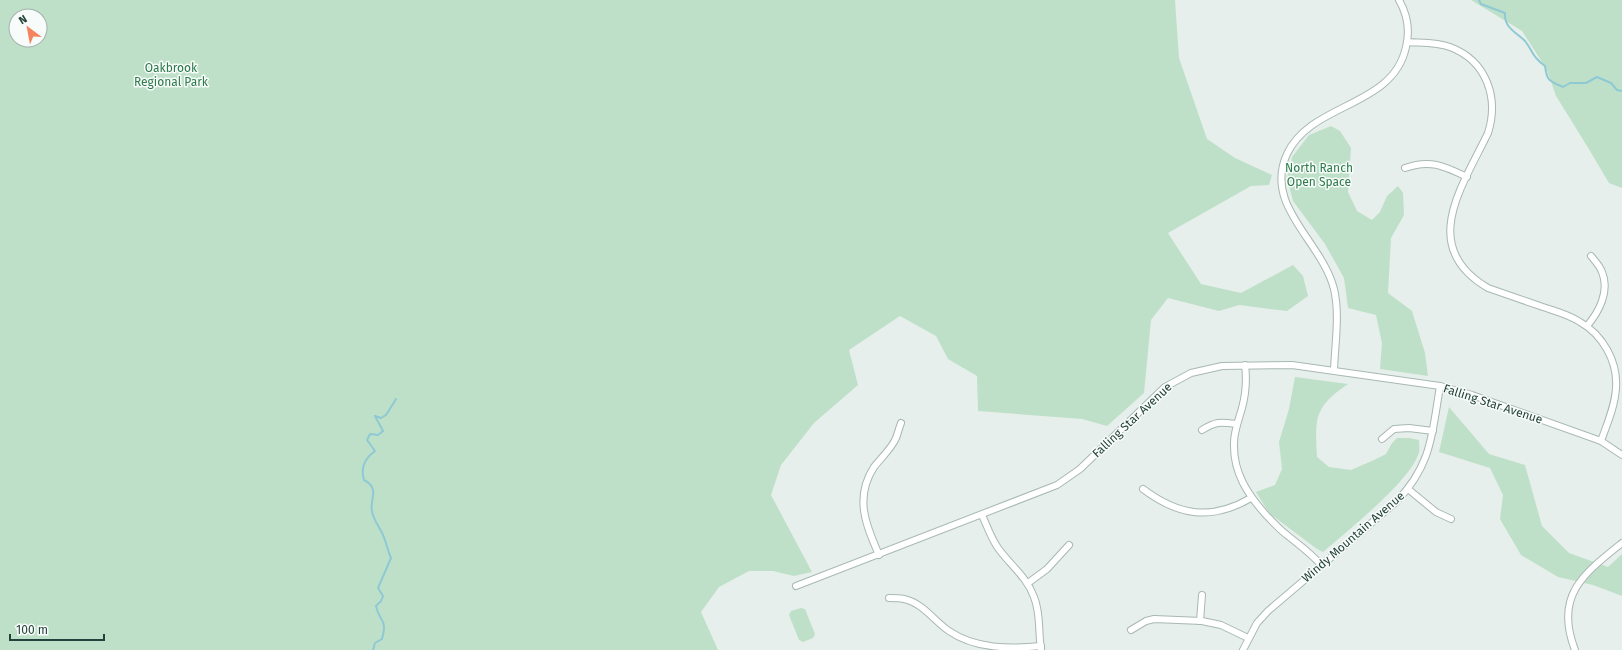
<svg xmlns="http://www.w3.org/2000/svg" width="1622" height="650" font-family="'Fira Sans',sans-serif">
	<style>
		.green { fill: #bfe0c8; fill-rule: evenodd }
		.lines { fill: none; stroke-linecap: round; stroke-linejoin: round }
		.stream { stroke: #8ec9d4; stroke-width: 2 }
		.minor-casing { stroke: #a8b8b2; stroke-width: 8 }
		.minor { stroke: #fff; stroke-width: 6 }
		.labels { text-anchor: middle; stroke-width: 3; stroke-linejoin: round; paint-order: stroke }
		.park-label { font-size: 12px; fill: #2d7a4b; stroke: #f7fbf9 }
		.street-label { font-size: 12px; fill: #24423a; stroke: #f7fbf9 }
	</style>
	<rect width="100%" height="100%" fill="#e6efeb"/>
	<g class="green">
		<path d="M0,0H1175L1179,58L1207,139L1235,158L1272,175L1269,185L1251,186L1168,233L1201,284L1241,293L1293,265L1303,276L1308,296L1287,311L1239,305L1219,311L1168,298L1151,320L1144,393L1107,426L1082,419L978,411L977,376L948,359L936,336L900,316L849,350L858,385L814,423L781,465L771,495L812,572L794,576L773,571H749L719,587L701,612L718,650H0ZM16,16H40V40H16Z"/>
		<polygon points="1471,0 1622,0 1622,188 1609,183 1587,146 1556,96 1547,70 1522,31"/>
		<polygon points="1331,126 1340,131 1351,148 1348,192 1357,211 1372,220 1380,212 1387,196 1398,186 1403,193 1404,215 1391,238 1388,293 1412,311 1425,353 1428,376 1380,369 1382,343 1376,315 1348,308 1344,278 1325,244 1293,201 1287,178 1292,157 1309,135"/>
		<path d="M1295,377L1348,384C1314,407 1315,418 1317,457L1329,467L1351,470L1374,460L1386,454L1392,443L1397,438H1409L1419,440C1419,444 1420,449 1419,452C1412,480 1347,531 1323,552L1317,549L1269,513L1256,492L1275,485L1282,469L1279,442L1289,409Z"/>
		<polygon points="1449,407 1489,454 1525,465 1542,526 1569,553 1608,567 1622,554 1622,596 1593,585 1558,577 1521,555 1500,519 1503,495 1490,468 1439,452"/>
		<polygon points="801,608 805,609 815,634 813,638 803,642 799,640 789,615 791,611"/>
	</g>
	<g class="lines">
		<g class="stream">
			<path d="M1479,0L1481,4L1505,13C1504,28 1516,32 1525,41C1533,51 1532,57 1545,66C1547,81 1549,81 1563,87L1570,83H1586L1597,77L1611,83L1617,90L1622,91"/>
			<path d="M373,650L375,643L382,639C388,618 379,622 376,606L381,601L383,596L378,588L391,558C388,551 386,542 383,535C380,528 375,522 373,515C367,502 382,489 364,480C360,467 365,458 375,451L367,440L370,434L378,435L383,431L375,416L381,418L386,415L396,399"/>
		</g>
		<defs>
			<g id="minor">
				<path d="M1407,42C1421,43 1437,42 1450,47C1487,61 1499,98 1488,133C1462,187 1418,247 1488,288C1505,294 1523,300 1540,306C1554,311 1568,314 1580,322C1603,335 1618,362 1616,388C1615,406 1607,424 1601,441"/>
				<path d="M1405,168C1430,159 1444,166 1467,177"/>
				<path d="M1587,326C1599,312 1610,291 1602,272C1600,266 1595,261 1591,256"/>
				<path d="M1245,365C1247,380 1246,393 1242,408C1239,419 1234,431 1234,443C1233,473 1248,495 1267,516C1274,523 1280,530 1287,535C1299,545 1311,553 1321,565"/>
				<path d="M1334,370C1335,343 1340,315 1334,289C1322,241 1263,206 1287,154C1311,102 1393,108 1406,47C1410,31 1407,14 1399,0"/>
				<path d="M1202,430C1216,421 1221,422 1236,424"/>
				<polyline points="1382,439 1394,429 1409,428 1433,431"/>
				<path d="M1143,489C1179,516 1211,521 1251,498"/>
				<polyline points="1408,489 1436,512 1451,519"/>
				<path d="M982,515C987,526 991,538 998,548C1010,565 1027,577 1034,597C1041,614 1038,631 1041,649"/>
				<path d="M879,555C866,525 854,498 874,467C881,458 892,448 896,438C898,433 899,428 901,423"/>
				<polyline points="1028,583 1047,569 1069,545"/>
				<polyline points="796,586 1057,485 1080,469 1165,387 1191,373 1222,366 1292,365 1440,386 1472,395 1601,441 1622,455"/>
				<path d="M889,598C894,598 899,598 904,599C923,603 934,621 949,631C975,649 1010,649 1041,646"/>
				<polyline points="1200,621 1202,595"/>
				<polyline points="1131,630 1146,621 1154,619 1202,621 1221,625 1248,638"/>
				<path d="M1243,650L1257,623L1268,611L1396,502C1432,465 1432,434 1440,386"/>
				<path d="M1575,650C1554,596 1583,574 1622,543"/>
			</g>
		</defs>
		<use href="#minor" class="minor-casing"/>
		<use href="#minor" class="minor"/>
	</g>
	<g class="labels">
		<g class="park-label">
			<text x="171" y="72">Oakbrook<tspan x="171" dy="14">Regional Park</tspan></text>
			<text x="1319" y="172">North Ranch<tspan x="1319" dy="14">Open Space</tspan></text>
		</g>
		<g class="street-label">
			<text transform="translate(1493 404) rotate(18)" y="4">Falling Star Avenue</text>
			<text transform="translate(1132 420) rotate(-43)" y="4">Falling Star Avenue</text>
			<text transform="translate(1353 537) rotate(-41)" y="4">Windy Mountain Avenue</text>
		</g>
	</g>
	<g transform="translate(28 28) rotate(328)"><circle r="19" fill="#f7fbf9" stroke="#a3b1ad"/>
	<path d="M0-3L7 15L0 10L-7 15Z" fill="#f4845f"/>
	<text y="-6" font-size="11" font-weight="bold" text-anchor="middle" fill="#24423a">N</text>
	</g>
	<path d="M10 634v6h94v-6" fill="none" stroke="#24423a" stroke-width="2"/>
	<text x="16" y="634" font-size="12" fill="#24423a" stroke="#f7fbf9" stroke-width="3" paint-order="stroke">100 m</text>
</svg>
